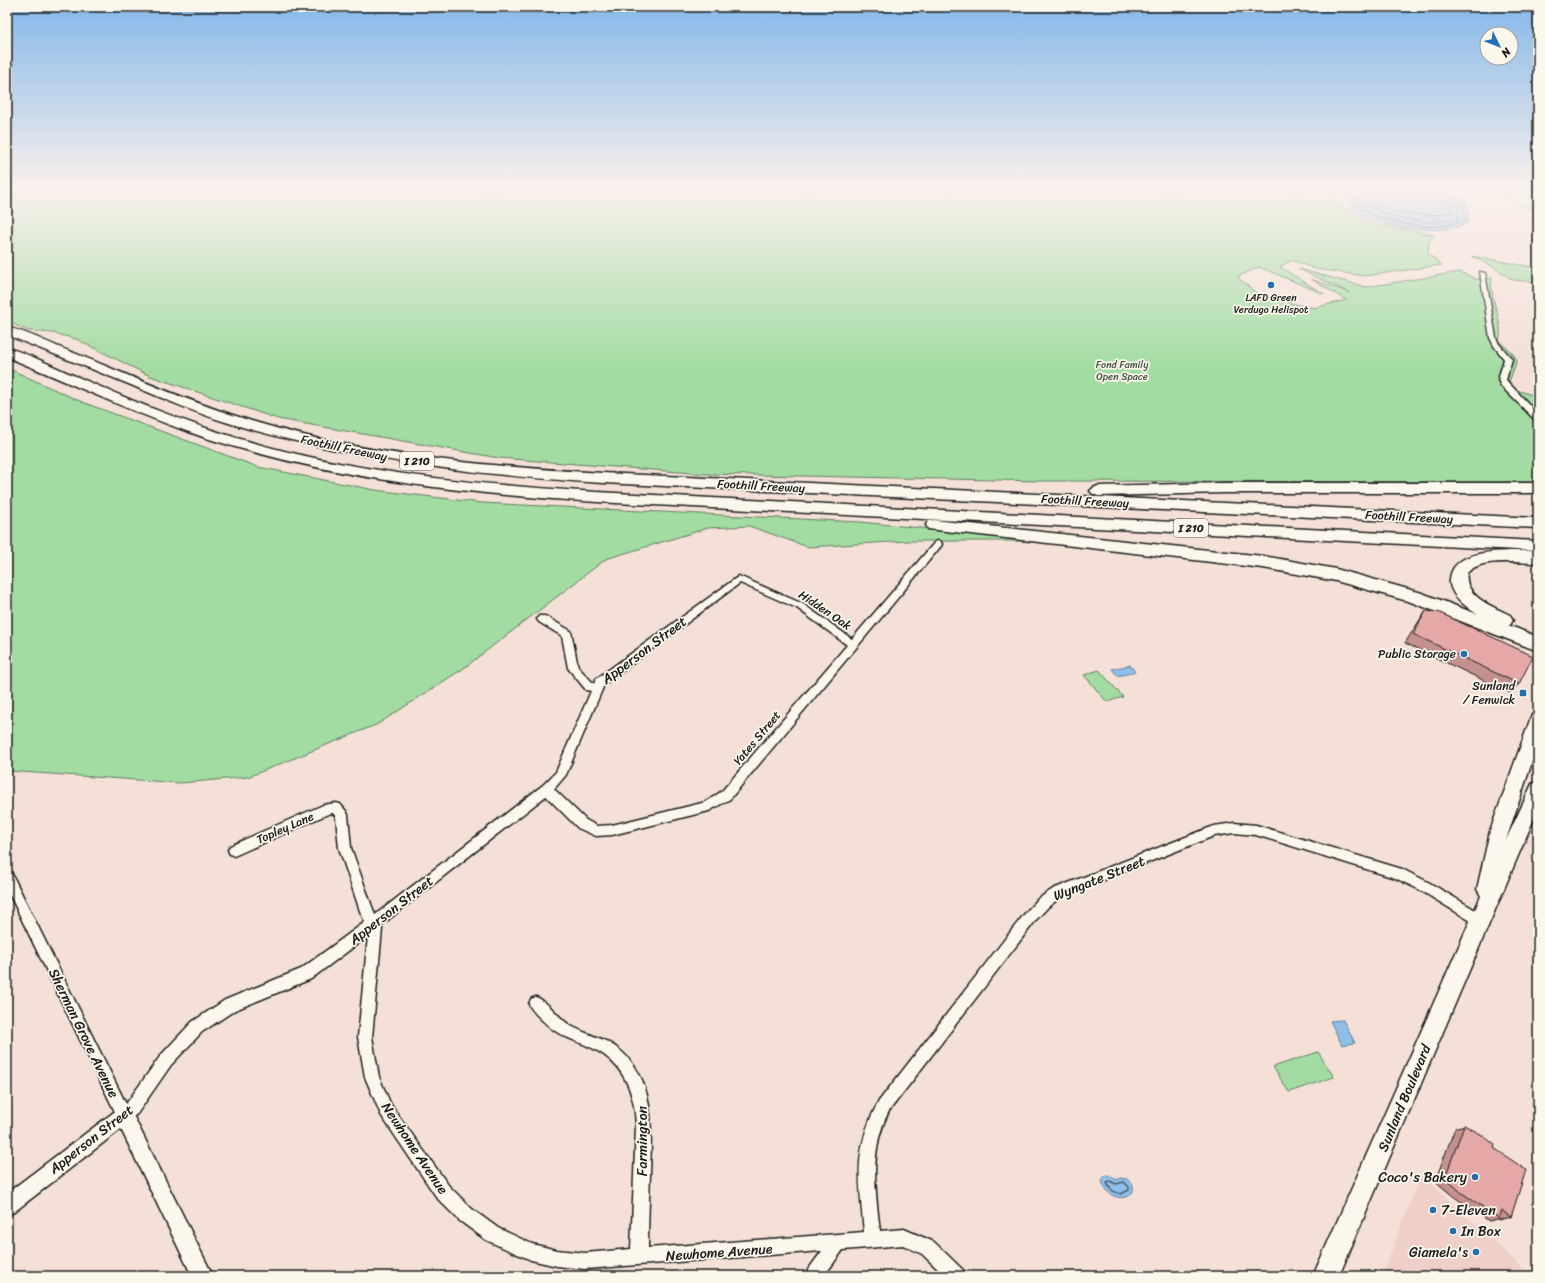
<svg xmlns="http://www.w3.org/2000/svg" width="1545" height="1283" font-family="Sriracha,sans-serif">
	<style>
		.built { fill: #efd0c8 }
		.green { fill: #a2dca2; stroke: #5f7c5f }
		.water { fill: #8ebfea; stroke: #607e98 }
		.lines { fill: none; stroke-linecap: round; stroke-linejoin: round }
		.shore-far1 { stroke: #4a5d6e; stroke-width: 1 }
		.shore { stroke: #4a5d6e; stroke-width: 1.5 }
		.minor-casing { stroke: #1c1c1c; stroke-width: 3 }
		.tertiary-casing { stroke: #1c1c1c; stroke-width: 3 }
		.primary-casing { stroke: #1c1c1c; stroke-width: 3 }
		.motorway-casing { stroke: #1c1c1c; stroke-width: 3 }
		.minor { fill: #fbf7ec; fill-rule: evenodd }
		.tertiary { fill: #fbf7ec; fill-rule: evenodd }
		.primary { fill: #fbf7ec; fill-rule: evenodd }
		.motorway { fill: #fbf7ec; fill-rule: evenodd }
		.wall { fill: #c4918f; stroke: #1c1c1c }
		.building { fill: #e4a9a6; stroke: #1c1c1c }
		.poi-dot { fill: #1f6fb2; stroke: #fbf7ec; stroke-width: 1.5 }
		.labels { text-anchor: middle; stroke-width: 3.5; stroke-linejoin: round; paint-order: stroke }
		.far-poi-label { font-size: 10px; fill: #1c1c1c; stroke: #fbf7ec }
		.far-park-label { font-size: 10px; fill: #445644; stroke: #fbf7ec }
		.shield { fill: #fbf7ec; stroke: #5f5e5a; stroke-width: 1 }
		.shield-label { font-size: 11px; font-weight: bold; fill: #1c1c1c }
		.street-label { font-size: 12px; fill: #1c1c1c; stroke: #fbf7ec }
		.poi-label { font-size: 12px; fill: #1c1c1c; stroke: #fbf7ec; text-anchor: end }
		.near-street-label { font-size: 14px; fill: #1c1c1c; stroke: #fbf7ec }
		.near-poi-label { font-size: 14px; fill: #1c1c1c; stroke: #fbf7ec; text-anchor: end }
	</style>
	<rect width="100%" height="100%" fill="#f4e0d7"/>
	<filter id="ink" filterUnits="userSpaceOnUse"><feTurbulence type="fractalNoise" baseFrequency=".025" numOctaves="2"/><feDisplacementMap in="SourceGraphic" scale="8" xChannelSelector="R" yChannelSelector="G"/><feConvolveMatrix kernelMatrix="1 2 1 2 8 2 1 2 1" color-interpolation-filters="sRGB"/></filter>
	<g filter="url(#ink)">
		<polygon class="built" points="1421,1174 1531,1276 1382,1276"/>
		<g class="green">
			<path d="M7,190H1335L1333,191L1344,209L1374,224L1434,235L1429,242L1428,254L1442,265L1365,276L1315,269L1292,260L1280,267L1324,294L1259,267L1237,277L1261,297L1314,308L1346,300L1311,279L1350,293L1299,269L1366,287L1460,272L1476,279L1492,278C1488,299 1505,321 1499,341L1513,354L1517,360L1509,382L1517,390L1538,397V482L1043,481L705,474L499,458L278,419L150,376L76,339L53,333L28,331L7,321Z"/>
			<polygon points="1496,190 1538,190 1538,213 1500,196"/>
			<polygon points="1471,256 1538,268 1538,282 1513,280 1492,266"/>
			<polygon points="7,368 82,402 258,467 375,490 482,503 860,522 1054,541 908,541 808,547 749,526 708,528 606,559 464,668 378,724 248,777 181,783 7,771"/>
			<polygon points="1099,670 1123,697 1107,702 1084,675"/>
			<polygon points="1318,1052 1334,1077 1289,1092 1273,1067"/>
		</g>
		<g class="water">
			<path d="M1348,190H1446L1462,197L1467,204L1469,221C1451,240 1356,226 1347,202C1346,198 1347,194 1348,190Z"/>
			<polygon points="1130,665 1135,672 1118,676 1112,669"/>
			<polygon points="1343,1020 1355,1043 1342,1045 1330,1021"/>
			<path d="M1106,1175H1108L1117,1180L1120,1178L1127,1179L1133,1185C1137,1203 1105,1202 1102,1180Z"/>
		</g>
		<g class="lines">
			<g class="shore-far1">
				<path d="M1352,190V203C1379,222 1435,236 1465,219C1462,196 1451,203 1446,190"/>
				<path d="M1357,190L1356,200C1386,218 1423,227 1458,218V207L1444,198L1441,190"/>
				<path d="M1363,190L1362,196C1386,215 1423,217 1452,213V209L1438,200L1435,190"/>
			</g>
			<path class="shore" d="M1110,1181L1116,1184L1124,1182L1129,1187V1190L1121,1194C1114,1192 1109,1190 1107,1182Z"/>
			<defs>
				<g id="minor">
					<polygon points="1480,272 1485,273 1496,338 1499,344 1512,359 1506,380 1538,414 1538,420 1535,420 1501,386 1498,380 1504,359 1494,346 1490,338"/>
					<path d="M938,541L941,542L942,544L941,546L730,799L709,811L612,835L596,836L578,828L546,796L380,926L382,929L372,1037L379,1077L391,1105L449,1186L472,1209L498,1228L532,1244L557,1250L585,1253L631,1249L636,1126C635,1093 624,1063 592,1048C572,1038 560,1038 542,1020C537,1015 532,1011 529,1004L531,999L536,997C550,1003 558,1018 571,1026C589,1036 605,1037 622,1052C657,1083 651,1133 650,1175C649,1199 648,1224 648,1248L864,1232C859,1181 853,1148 879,1101L1026,912L1038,899L1053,889L1214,826L1234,823L1256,825L1402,869L1428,882L1484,915L1485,919L1484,923L1479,925L1474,923L1420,890L1395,878L1256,835L1234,833L1214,836L1061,897L1048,907L1036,920L889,1111C869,1150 875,1189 880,1231L904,1229L934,1242L963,1270L965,1276H945L922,1254L903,1245L843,1250L824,1276H806L808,1270L822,1251L585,1269L557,1266L531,1260L486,1240L460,1221L437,1198L381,1115L365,1077L358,1037L368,936L311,979L235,1010L202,1032L171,1065L137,1114L124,1123L119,1120L7,889V870L11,872L126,1104L161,1055L192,1022L225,1000L301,969L365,922L360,911L339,848L336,817L333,813L328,814L234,856L230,854L228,850L230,846L323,805L336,803L340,804L346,811L348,815L351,848L375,915L543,785L556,772L591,691L586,690L568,668L562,636L539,622L537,619L539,616H545L571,631L578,667L594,684L596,679L739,576L803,604L852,639L935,542ZM740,583L797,608L847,645L722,791L706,802L612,825L597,826L586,820L554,789L566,775L604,685Z"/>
				</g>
				<polygon id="tertiary" points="124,1106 130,1109 213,1276 192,1276 121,1129 14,1212 7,1215 7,1193 118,1109"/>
				<polygon id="primary" points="1538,713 1538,744 1506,840 1532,784 1538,782 1538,809 1339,1276 1313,1276 1481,896 1477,889 1490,831 1530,720 1532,715"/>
				<g id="motorway">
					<path d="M7,327C30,333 52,345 74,353C128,375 182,399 239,417C356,455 481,466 603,473L1538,518V528L603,483C477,475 353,460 232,424C198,414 164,399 131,385C90,368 48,352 7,335Z"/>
					<path d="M7,348C31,354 55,368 78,377C123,397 169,416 215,431C338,472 468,484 597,492L1538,541V551L597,502C465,494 333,479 206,438C138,415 73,384 7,357Z"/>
					<polygon points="1225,483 1538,483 1538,493 1225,493 1098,496 1093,494 1090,491 1093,488 1098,486"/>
					<path d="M934,520L1263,556L1336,569L1422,593L1477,614C1466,607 1448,594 1450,579C1453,545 1514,552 1538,551V563C1518,563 1481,557 1467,573C1463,596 1493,607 1510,615L1513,620L1510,625H1508L1538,637V651L1411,602L1336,581L1263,568L928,529L926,525L928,521Z"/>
				</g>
			</defs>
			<use href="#minor" class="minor-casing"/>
			<use href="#tertiary" class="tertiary-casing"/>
			<use href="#primary" class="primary-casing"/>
			<use href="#motorway" class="motorway-casing"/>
			<use href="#minor" class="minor"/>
			<use href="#tertiary" class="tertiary"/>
			<use href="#primary" class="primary"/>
			<use href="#motorway" class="motorway"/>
		</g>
		<g class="wall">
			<polygon points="1426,611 1519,684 1510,693 1405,643 1419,621"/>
			<polygon points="1464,1125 1494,1148 1511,1217 1500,1220 1498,1219 1489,1221 1453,1196 1435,1181 1455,1128"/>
		</g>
		<g class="building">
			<polygon points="1426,611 1438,612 1533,656 1519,684 1413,634"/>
			<polygon points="1464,1125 1482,1135 1495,1145 1494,1148 1526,1170 1511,1217 1502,1211 1499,1218 1462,1193 1445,1178"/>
		</g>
	</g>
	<linearGradient id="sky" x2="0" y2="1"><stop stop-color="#84b8e9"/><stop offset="0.51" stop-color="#faf1ed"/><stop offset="1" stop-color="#faf1ed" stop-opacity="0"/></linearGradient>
	<rect width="1545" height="370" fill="url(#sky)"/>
	<g class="poi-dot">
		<circle cx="1271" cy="285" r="4"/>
		<circle cx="1464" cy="654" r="4"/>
		<rect x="1519" y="689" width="8" height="8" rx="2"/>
		<circle cx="1475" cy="1177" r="4"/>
		<circle cx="1433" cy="1210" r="4"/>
		<circle cx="1453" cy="1231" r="4"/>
		<circle cx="1476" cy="1252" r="4"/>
	</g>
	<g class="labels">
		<g class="far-poi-label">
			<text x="1271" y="301">LAFD Green<tspan x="1271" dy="12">Verdugo Helispot</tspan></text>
		</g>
		<g class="far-park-label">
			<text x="1122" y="368">Fond Family<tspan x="1122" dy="12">Open Space</tspan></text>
		</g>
		<g class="shield">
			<rect x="400" y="452" width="34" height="18" rx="3"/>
			<rect x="1174" y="519" width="34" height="18" rx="3"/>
		</g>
		<g class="shield-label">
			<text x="417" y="465">I 210</text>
			<text x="1191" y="532">I 210</text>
		</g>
		<g class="street-label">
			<text transform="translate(344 448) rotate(12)" y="4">Foothill Freeway</text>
			<text transform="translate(761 486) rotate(3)" y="4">Foothill Freeway</text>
			<text transform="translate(1085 501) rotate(3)" y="4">Foothill Freeway</text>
			<text transform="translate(1409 517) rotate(3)" y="4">Foothill Freeway</text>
			<text transform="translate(825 610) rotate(34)" y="4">Hidden Oak</text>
			<text transform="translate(757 738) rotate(-50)" y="4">Yates Street</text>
			<text transform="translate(285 828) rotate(-24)" y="4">Topley Lane</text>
		</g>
		<g class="poi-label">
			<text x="1456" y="658">Public Storage</text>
			<text x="1515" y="690">Sunland<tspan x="1515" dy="14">/ Fenwick</tspan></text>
		</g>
		<g class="near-street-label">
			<text transform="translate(644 650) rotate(-37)" y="5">Apperson Street</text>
			<text transform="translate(1099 878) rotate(-22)" y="5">Wyngate Street</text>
			<text transform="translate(391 910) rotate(-38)" y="5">Apperson Street</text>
			<text transform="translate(84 1033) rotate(64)" y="5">Sherman Grove Avenue</text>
			<text transform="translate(1404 1098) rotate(-67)" y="5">Sunland Boulevard</text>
			<text transform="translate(91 1139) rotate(-38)" y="5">Apperson Street</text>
			<text transform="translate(642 1141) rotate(-90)" y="5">Farmington</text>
			<text transform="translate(415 1148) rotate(56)" y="5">Newhome Avenue</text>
			<text transform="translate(719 1252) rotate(-4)" y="5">Newhome Avenue</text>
		</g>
		<g class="near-poi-label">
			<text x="1467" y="1182">Coco's Bakery</text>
			<text x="1441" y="1215" text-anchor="start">7-Eleven</text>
			<text x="1461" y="1236" text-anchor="start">In Box</text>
			<text x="1468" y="1257">Giamela's</text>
		</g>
	</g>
	<rect width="1545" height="1283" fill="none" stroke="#fbf7ec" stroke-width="24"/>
	<rect x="12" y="12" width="1521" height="1259" fill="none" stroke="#1c1c1c" stroke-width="1.5" filter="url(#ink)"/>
	<g transform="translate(1499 46) rotate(133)"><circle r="19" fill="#fbf7ec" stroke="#a29f99"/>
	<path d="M0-3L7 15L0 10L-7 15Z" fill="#1f6fb2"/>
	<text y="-6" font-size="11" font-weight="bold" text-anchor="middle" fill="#1c1c1c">N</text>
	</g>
</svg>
